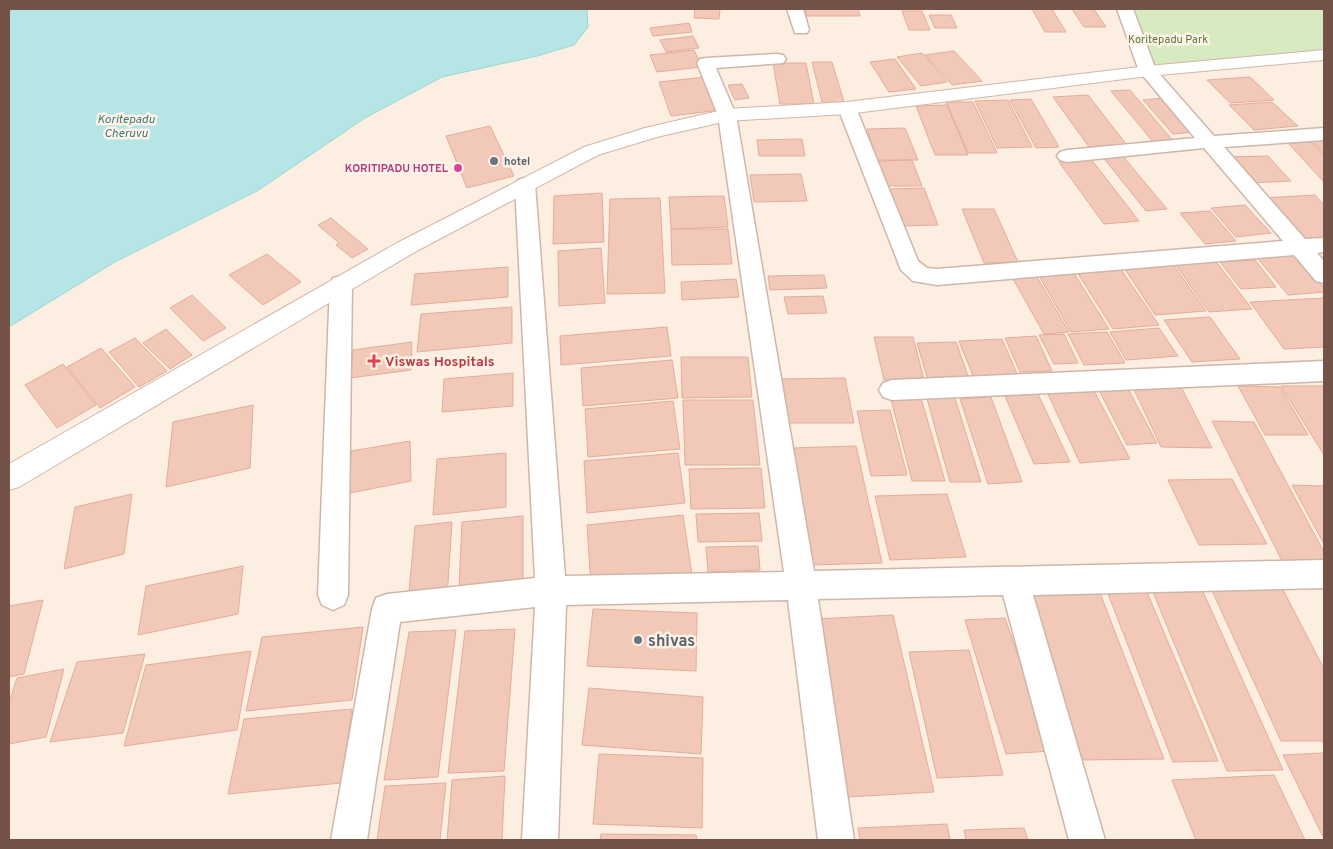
<svg xmlns="http://www.w3.org/2000/svg" width="1333" height="849" font-family="Overpass,sans-serif">
	<style>
		.green { fill: #d7eac0 }
		.water { fill: #b6e5e6; stroke: #9cd6d7 }
		.building { fill: #f2c8b9; stroke: #e4ac99 }
		.lines { fill: none; stroke-linecap: round; stroke-linejoin: round }
		.street-casing { stroke: #cfb6ab; stroke-width: 3 }
		.secondary-casing { stroke: #d2b5a8; stroke-width: 2 }
		.street { fill: #fff; fill-rule: evenodd }
		.secondary { fill: #fff; fill-rule: evenodd }
		.worship-dot { fill: #6b7280; stroke: #fff3e8; stroke-width: 2 }
		.hotel-dot { fill: #d1479c; stroke: #fff3e8; stroke-width: 2 }
		.health-dot { fill: #e0444e; stroke: #fff3e8; stroke-width: 2 }
		.labels { text-anchor: middle; stroke-width: 5; stroke-linejoin: round; paint-order: stroke }
		.far-park-label { font-size: 11px; fill: #597940; stroke: #fff3e8 }
		.far-worship-label { font-size: 11px; font-weight: bold; fill: #5b616d; stroke: #fff3e8; text-anchor: start }
		.far-hotel-label { font-size: 11px; font-weight: bold; fill: #b23c85; stroke: #fff3e8; text-anchor: end }
		.far-water-label { font-size: 12px; font-style: italic; fill: #3c7879; stroke: #fff3e8 }
		.health-label { font-size: 14px; font-weight: bold; fill: #be3a42; stroke: #fff3e8; text-anchor: start }
		.near-worship-label { font-size: 16px; font-weight: bold; fill: #5b616d; stroke: #fff3e8; text-anchor: start }
	</style>
	<rect width="100%" height="100%" fill="#fceee1"/>
	<polygon class="green" points="1124,9 1324,9 1324,53 1148,71"/>
	<polygon class="water" points="9,9 587,9 588,27 574,45 537,56 442,77 365,118 257,191 113,263 9,327"/>
	<g class="building">
		<polygon points="695,9 720,9 719,19 694,18"/>
		<polygon points="805,9 858,9 860,16 807,16"/>
		<polygon points="1032,9 1052,9 1066,32 1045,32"/>
		<polygon points="1072,9 1094,9 1106,27 1084,27"/>
		<polygon points="902,11 922,11 930,30 909,30"/>
		<polygon points="929,15 951,15 957,28 935,28"/>
		<polygon points="689,23 692,32 653,36 650,28"/>
		<polygon points="693,36 699,48 666,52 660,40"/>
		<polygon points="694,50 702,67 657,72 650,55"/>
		<polygon points="954,51 982,81 952,85 925,55"/>
		<polygon points="922,53 947,82 921,86 897,57"/>
		<polygon points="895,59 916,89 889,92 870,62"/>
		<polygon points="812,62 832,62 845,105 823,106"/>
		<polygon points="773,63 806,63 814,104 780,104"/>
		<polygon points="706,77 720,110 671,116 659,82"/>
		<polygon points="1250,77 1274,100 1230,103 1207,80"/>
		<polygon points="742,84 749,98 735,100 728,85"/>
		<polygon points="1130,90 1174,142 1154,143 1111,91"/>
		<polygon points="1088,95 1126,144 1089,147 1053,97"/>
		<polygon points="1164,98 1195,132 1173,134 1143,100"/>
		<polygon points="1031,99 1059,147 1036,148 1010,100"/>
		<polygon points="1008,100 1032,147 997,148 975,101"/>
		<polygon points="946,102 973,102 997,153 968,153"/>
		<polygon points="1272,102 1298,126 1254,130 1229,105"/>
		<polygon points="947,105 968,155 935,155 916,106"/>
		<polygon points="490,126 514,176 467,188 446,136"/>
		<polygon points="905,128 918,160 877,160 867,129"/>
		<polygon points="1309,138 1324,138 1324,154"/>
		<polygon points="802,139 805,156 759,156 757,140"/>
		<polygon points="1311,142 1324,156 1324,182 1288,143"/>
		<polygon points="1121,154 1167,209 1146,211 1102,156"/>
		<polygon points="1268,156 1291,181 1248,183 1227,157"/>
		<polygon points="1091,159 1139,221 1104,224 1059,162"/>
		<polygon points="912,160 922,186 886,186 878,161"/>
		<polygon points="801,174 807,201 754,202 750,175"/>
		<polygon points="924,188 938,225 902,226 890,189"/>
		<polygon points="602,193 604,242 553,244 554,196"/>
		<polygon points="1315,195 1324,205 1324,238 1299,239 1263,198"/>
		<polygon points="724,196 728,227 671,229 669,197"/>
		<polygon points="660,198 665,293 607,294 610,199"/>
		<polygon points="1245,205 1271,233 1236,237 1211,208"/>
		<polygon points="962,209 994,209 1018,262 984,263"/>
		<polygon points="1210,211 1236,241 1205,244 1180,213"/>
		<polygon points="331,218 368,249 352,258 336,245 339,243 318,225"/>
		<polygon points="671,229 728,229 732,264 672,265"/>
		<polygon points="601,248 605,303 559,306 558,251"/>
		<polygon points="1292,251 1324,288 1324,292 1288,295 1254,254"/>
		<polygon points="267,254 301,282 263,305 229,275"/>
		<polygon points="1214,259 1252,309 1209,312 1173,261"/>
		<polygon points="1255,260 1276,287 1241,289 1220,262"/>
		<polygon points="1172,263 1206,311 1155,315 1123,266"/>
		<polygon points="508,267 508,297 411,305 415,274"/>
		<polygon points="1120,268 1159,325 1113,329 1077,272"/>
		<polygon points="1073,272 1109,329 1071,332 1038,274"/>
		<polygon points="824,275 827,288 770,290 768,276"/>
		<polygon points="1036,275 1069,332 1044,334 1012,277"/>
		<polygon points="736,279 739,297 682,300 681,282"/>
		<polygon points="192,295 226,328 203,341 170,308"/>
		<polygon points="823,296 827,313 788,314 784,297"/>
		<polygon points="1324,298 1324,347 1284,349 1250,302"/>
		<polygon points="512,307 512,343 417,352 421,314"/>
		<polygon points="1210,317 1240,359 1192,362 1164,320"/>
		<polygon points="667,327 671,356 561,365 560,336"/>
		<polygon points="1159,328 1178,356 1126,360 1110,332"/>
		<polygon points="166,329 192,355 170,369 143,343"/>
		<polygon points="1107,332 1125,363 1084,365 1068,334"/>
		<polygon points="1064,334 1078,363 1054,364 1039,335"/>
		<polygon points="1036,336 1052,371 1020,372 1005,338"/>
		<polygon points="874,337 913,337 924,380 884,380"/>
		<polygon points="135,338 167,371 139,387 109,352"/>
		<polygon points="1002,339 1018,376 974,378 959,341"/>
		<polygon points="412,342 411,370 350,378 353,350"/>
		<polygon points="956,342 969,379 928,380 917,343"/>
		<polygon points="101,348 135,387 100,408 67,367"/>
		<polygon points="681,357 748,357 752,397 682,398"/>
		<polygon points="672,360 678,398 583,406 581,368"/>
		<polygon points="63,364 96,405 57,428 25,385"/>
		<polygon points="513,373 513,406 442,412 444,379"/>
		<polygon points="845,378 854,423 786,423 780,379"/>
		<polygon points="1132,385 1180,385 1212,448 1161,447"/>
		<polygon points="1238,386 1280,387 1308,435 1265,435"/>
		<polygon points="1281,386 1324,386 1324,455"/>
		<polygon points="1093,389 1130,459 1080,463 1047,392"/>
		<polygon points="1128,389 1157,443 1127,445 1099,390"/>
		<polygon points="1038,394 1070,462 1034,464 1005,396"/>
		<polygon points="926,395 954,395 981,482 950,482"/>
		<polygon points="991,397 1022,482 988,484 960,399"/>
		<polygon points="921,398 945,481 912,481 891,399"/>
		<polygon points="683,400 753,400 760,465 685,465"/>
		<polygon points="673,401 680,449 588,457 585,409"/>
		<polygon points="253,405 250,468 166,487 173,422"/>
		<polygon points="890,410 907,475 871,476 857,411"/>
		<polygon points="1212,421 1254,422 1324,552 1324,566 1284,565"/>
		<polygon points="410,441 411,481 350,493 351,451"/>
		<polygon points="856,446 882,563 811,565 792,448"/>
		<polygon points="506,453 506,507 433,515 437,459"/>
		<polygon points="678,453 685,503 587,513 584,461"/>
		<polygon points="761,468 765,508 691,509 689,469"/>
		<polygon points="1232,479 1267,544 1199,545 1168,480"/>
		<polygon points="1292,485 1324,486 1324,544"/>
		<polygon points="132,494 124,554 64,569 75,507"/>
		<polygon points="947,494 966,557 890,560 875,496"/>
		<polygon points="759,513 762,541 698,542 696,514"/>
		<polygon points="683,515 692,575 591,586 587,525"/>
		<polygon points="523,516 523,582 459,588 462,522"/>
		<polygon points="452,522 447,598 408,603 415,526"/>
		<polygon points="758,546 760,570 708,572 706,547"/>
		<polygon points="243,566 238,614 138,635 146,586"/>
		<polygon points="1208,582 1279,582 1324,669 1324,741 1281,741"/>
		<polygon points="1144,585 1218,761 1173,762 1105,586"/>
		<polygon points="1150,585 1200,585 1283,770 1227,771"/>
		<polygon points="1100,593 1164,759 1082,760 1028,594"/>
		<polygon points="43,600 24,674 9,677 9,606"/>
		<polygon points="593,609 697,613 696,671 587,666"/>
		<polygon points="893,615 934,792 847,797 816,619"/>
		<polygon points="1005,618 1051,751 1006,754 965,620"/>
		<polygon points="363,627 352,700 246,711 262,637"/>
		<polygon points="515,629 504,771 448,773 465,631"/>
		<polygon points="456,630 438,777 384,780 409,632"/>
		<polygon points="969,650 1003,775 937,778 909,652"/>
		<polygon points="251,651 237,730 124,746 146,665"/>
		<polygon points="145,654 123,733 50,742 77,662"/>
		<polygon points="64,669 46,737 9,744 9,703 17,678"/>
		<polygon points="589,688 703,697 701,754 582,745"/>
		<polygon points="352,709 341,783 228,794 244,719"/>
		<polygon points="1324,753 1324,839 1283,755"/>
		<polygon points="599,754 703,758 702,828 593,824"/>
		<polygon points="1274,775 1305,840 1196,840 1172,780"/>
		<polygon points="505,776 502,840 447,840 452,780"/>
		<polygon points="446,783 440,840 377,840 385,786"/>
		<polygon points="947,824 950,840 860,840 858,828"/>
		<polygon points="1024,828 1028,840 966,840 964,830"/>
		<polygon points="601,834 696,835 697,840 600,840"/>
	</g>
	<g class="lines">
		<defs>
			<g id="street">
				<polygon points="787,9 803,9 809,30 807,33 795,33"/>
				<polygon points="1117,9 1133,9 1156,70 1214,136 1324,128 1324,140 1224,147 1305,239 1324,238 1324,252 1317,253 1324,261 1324,283 1316,281 1294,255 937,285 913,281 901,270 838,108 841,104 847,103 853,104 856,108 918,261 927,268 937,269 1283,241 1204,148 1067,162 1060,160 1057,156 1060,152 1067,150 1195,138 1139,71"/>
				<polygon points="777,54 783,55 786,59 783,63 716,68 736,115 814,571 1324,560 1324,588 1033,595 1105,840 1069,840 1003,595 818,599 854,840 818,840 788,600 566,605 558,840 522,840 535,607 400,622 367,840 331,840 372,609 376,598 387,594 535,578 515,184 518,180 525,178 532,180 535,184 565,576 784,572 718,115 697,63 700,59 706,58"/>
				<polygon points="341,276 349,278 352,284 348,595 344,605 333,610 322,605 318,595 330,284 333,278"/>
				<polygon points="1324,361 1324,381 892,400 883,397 879,390 883,383 892,380"/>
			</g>
			<polygon id="secondary" points="1324,50 1324,60 1148,76 847,114 727,121 657,137 598,155 413,253 19,487 9,490 9,464 397,243 584,147 645,128 727,109 847,102 1148,66"/>
		</defs>
		<use href="#street" class="street-casing"/>
		<use href="#secondary" class="secondary-casing"/>
		<use href="#street" class="street"/>
		<use href="#secondary" class="secondary"/>
	</g>
	<g class="worship-dot">
		<circle cx="494" cy="161" r="5"/>
		<circle cx="638" cy="640" r="5"/>
	</g>
	<circle class="hotel-dot" cx="458" cy="168" r="5"/>
	<path class="health-dot" d="M371.5 353.5h5v5h5v5h-5v5h-5v-5h-5v-5h5z"/>
	<g class="labels">
		<g class="far-park-label">
			<text x="1168" y="43">Koritepadu Park</text>
		</g>
		<g class="far-worship-label">
			<text x="504" y="165">hotel</text>
		</g>
		<g class="far-hotel-label">
			<text x="448" y="172">KORITIPADU HOTEL</text>
		</g>
		<g class="far-water-label">
			<text x="126" y="123">Koritepadu<tspan x="126" dy="14">Cheruvu</tspan></text>
		</g>
		<g class="health-label">
			<text x="385" y="366">Viswas Hospitals</text>
		</g>
		<g class="near-worship-label">
			<text x="648" y="646">shivas</text>
		</g>
	</g>
	<rect width="1333" height="849" fill="none" stroke="#745248" stroke-width="20"/>
</svg>
